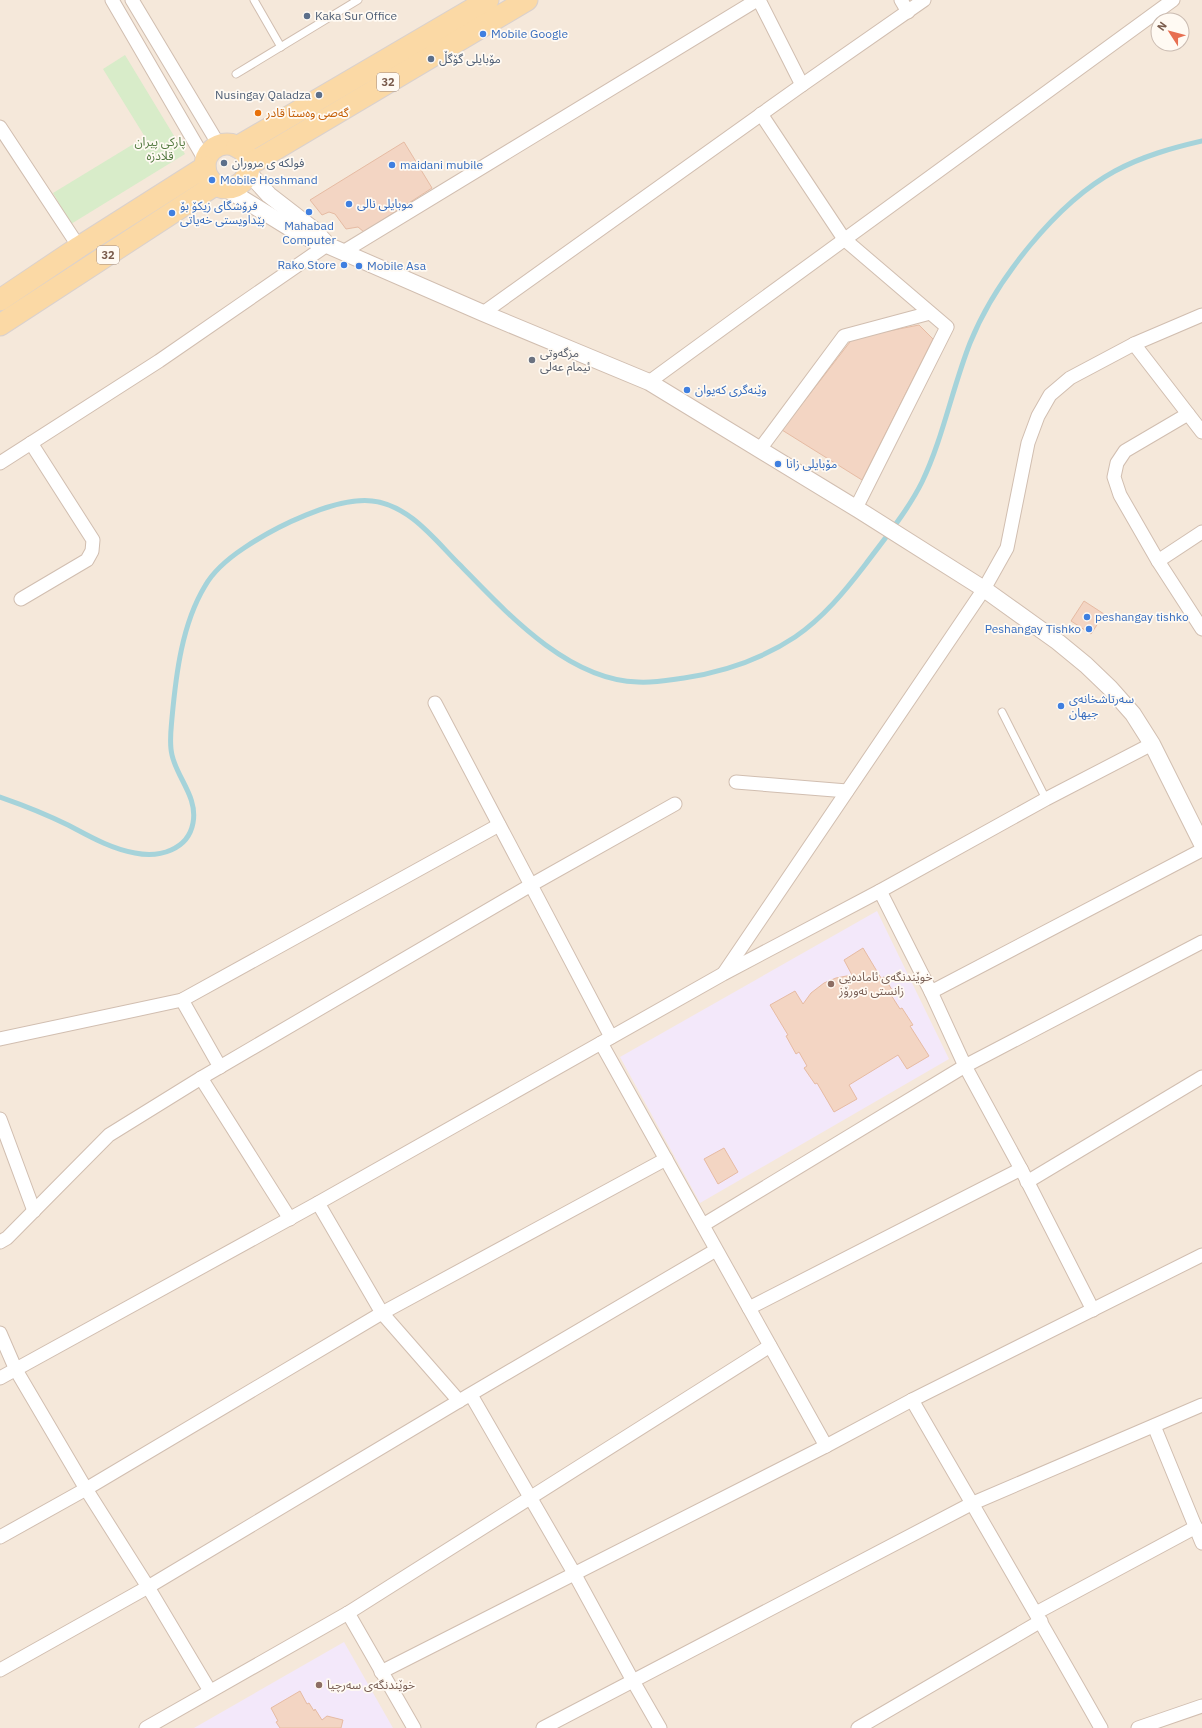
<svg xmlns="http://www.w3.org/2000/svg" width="1202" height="1728" font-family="'IBM Plex Sans','Noto Sans Arabic',sans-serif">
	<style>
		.residential { fill: #f5e8da; fill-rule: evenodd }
		.education { fill: #f3e8fa }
		.green { fill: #d8ecc9 }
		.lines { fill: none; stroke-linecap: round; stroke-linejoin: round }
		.stream { stroke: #a5d3da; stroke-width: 5 }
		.building { fill: #f3d5c3; stroke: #e6bba3 }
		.service-casing { stroke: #d1beb0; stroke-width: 9 }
		.minor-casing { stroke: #d1beb0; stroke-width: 15 }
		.tertiary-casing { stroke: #d1beb0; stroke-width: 18 }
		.primary-casing { stroke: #dad1cd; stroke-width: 23 }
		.service { stroke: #fff; stroke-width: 7 }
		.minor { stroke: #fff; stroke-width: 13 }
		.tertiary { stroke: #fff; stroke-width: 16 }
		.primary { stroke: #fbd9a5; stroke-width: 21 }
		.service-dot { fill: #5c6f8a; stroke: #fffaf3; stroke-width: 1.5 }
		.shop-dot { fill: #3f7fe0; stroke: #fffaf3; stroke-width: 1.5 }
		.food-dot { fill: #e8710a; stroke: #fffaf3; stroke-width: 1.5 }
		.worship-dot { fill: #6b7280; stroke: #fffaf3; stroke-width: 1.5 }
		.education-dot { fill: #8d6e63; stroke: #fffaf3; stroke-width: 1.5 }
		.labels { text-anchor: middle; stroke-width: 3.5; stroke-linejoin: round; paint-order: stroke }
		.shield { fill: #fffaf3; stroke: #a28b7f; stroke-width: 1 }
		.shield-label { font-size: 11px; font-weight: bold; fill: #7a5c4d }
		.service-label { font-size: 12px; fill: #4e5e75; stroke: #fffaf3; text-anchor: start }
		.shop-label { font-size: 12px; fill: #366cbe; stroke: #fffaf3; text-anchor: start }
		.food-label { font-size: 12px; fill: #c56008; stroke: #fffaf3; text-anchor: start }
		.park-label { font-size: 12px; fill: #537a41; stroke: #fffaf3 }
		.worship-label { font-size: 12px; fill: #5b616d; stroke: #fffaf3; text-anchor: start }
		.education-label { font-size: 12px; fill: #785e54; stroke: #fffaf3; text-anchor: start }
	</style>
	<rect width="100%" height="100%" fill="#fdf6ec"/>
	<path class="residential" d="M0,0H1202V1728H0ZM1158,20H1182V44H1158Z"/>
	<g class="education">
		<polygon points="877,911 949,1059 700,1203 620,1057"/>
		<polygon points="344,1642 393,1728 194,1728"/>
	</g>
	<polygon class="green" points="125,55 185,154 71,224 53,193 145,137 103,69"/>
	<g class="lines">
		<path class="stream" d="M0,797C23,805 46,814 68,825C89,836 111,849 135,853C159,858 188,850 193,823C198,797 177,778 172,755C169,743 171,730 172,718C176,674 182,624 205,586C214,570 229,558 244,548C275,527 335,497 372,501C409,505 434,539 459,564C506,612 567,680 638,682C654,683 669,680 684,678C723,672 762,659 795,637C823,618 845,591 865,565C885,538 907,512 922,482C943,438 952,389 970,343C995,281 1056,203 1115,171C1143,156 1172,148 1202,141"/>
	</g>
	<g class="building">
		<polygon points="404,142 432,188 364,232 358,227 346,229 335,214 329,212 322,215 310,200"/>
		<polygon points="919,325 933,339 862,480 782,430 853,338"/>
		<polygon points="1084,601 1104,614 1091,634 1071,621"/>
		<polygon points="863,948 881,978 884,977 894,993 891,995 900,1009 902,1008 913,1025 910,1026 929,1056 907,1069 898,1055 849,1085 857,1099 834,1112 817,1083 815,1084 804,1068 807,1066 799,1052 796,1054 786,1036 788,1035 770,1005 795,991 803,1004 811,993 824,983 836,978 852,975 844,960"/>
		<polygon points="724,1148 738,1172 718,1184 704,1159"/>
		<polygon points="300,1691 307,1704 309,1703 314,1711 315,1709 322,1720 327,1716 343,1720 341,1728 280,1728 276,1722 278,1721 271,1708"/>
	</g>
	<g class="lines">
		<defs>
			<g id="service">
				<polyline points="254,0 281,47"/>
				<polyline points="236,74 358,0"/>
				<polyline points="1002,712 1046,799"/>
			</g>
			<g id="minor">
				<polyline points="112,0 205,160"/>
				<polyline points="132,0 219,145"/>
				<polyline points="759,0 802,85"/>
				<polyline points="901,0 908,12"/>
				<polyline points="761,114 844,239 947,327 856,508"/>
				<polyline points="0,127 79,247"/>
				<polyline points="343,252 757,0"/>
				<polyline points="483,313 802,85 924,0"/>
				<polyline points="1134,344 1202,432"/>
				<polyline points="649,382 1173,0"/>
				<polyline points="1188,414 1125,451 1117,463 1114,477 1120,495 1158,561 1202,629"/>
				<polyline points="760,449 844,336 930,313"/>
				<polyline points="0,463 159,361 327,245"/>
				<polyline points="1158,561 1202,532"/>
				<polyline points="21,599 87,560 92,551 93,540 31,443"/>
				<polyline points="435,703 611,1037"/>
				<polyline points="736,782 847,791"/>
				<polyline points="880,891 931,992 965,1066 1021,1169 1093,1310"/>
				<polyline points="724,973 984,589 1007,548 1028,443 1038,416 1050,395 1070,378 1134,344 1202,315"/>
				<polyline points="931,992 1202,850"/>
				<polyline points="182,1000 220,1067"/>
				<polyline points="0,1039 182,1000 499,825"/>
				<polyline points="601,1043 826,1446"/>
				<polyline points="201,1078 290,1219"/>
				<polyline points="0,1119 34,1211"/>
				<polyline points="1027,1182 1202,1077"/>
				<polyline points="318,1203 382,1313 459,1401"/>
				<polyline points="703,1225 965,1066 1202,942"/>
				<polyline points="0,1242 7,1238 109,1135 201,1078 531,885 675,804"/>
				<polyline points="749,1308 1021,1169"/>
				<polyline points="0,1333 16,1370 86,1489 148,1587 210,1691"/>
				<polyline points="0,1378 318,1203 723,974 880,891 1046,799 1152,744"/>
				<polyline points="471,1395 574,1573 633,1681 660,1728"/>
				<path d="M912,1400C975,1509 1039,1618 1101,1728"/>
				<polyline points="1154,1426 1202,1543"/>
				<polyline points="0,1537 86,1489 382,1313 666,1159"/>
				<polyline points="348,1613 414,1728"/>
				<polyline points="1036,1613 1196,1527"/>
				<polyline points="0,1670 148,1587 459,1401 716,1250"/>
				<polyline points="381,1672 826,1446 912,1400 1202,1255"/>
				<polyline points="146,1728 348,1613 770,1346"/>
				<polyline points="543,1728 971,1504 1202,1405"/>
				<polyline points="858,1728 1041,1621"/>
				<polyline points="1138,1728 1202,1706"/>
			</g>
			<g id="tertiary">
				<polyline points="248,172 269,195 313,229 326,243"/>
				<polyline points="225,188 298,233 317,242 327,245 483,313 649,382 859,510 984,589 1058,642 1086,665 1110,688 1133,714 1152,744 1202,844"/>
			</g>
			<g id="primary">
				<circle cx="227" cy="166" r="22"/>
				<polyline points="237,147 488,0"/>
				<polyline points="249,165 527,0"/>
				<polyline points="0,300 79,247 205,167"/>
				<polyline points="0,325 215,185"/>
			</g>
		</defs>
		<use href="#service" class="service-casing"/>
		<use href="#minor" class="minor-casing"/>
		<use href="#tertiary" class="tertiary-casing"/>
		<use href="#primary" class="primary-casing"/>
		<use href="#service" class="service"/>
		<use href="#minor" class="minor"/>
		<use href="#tertiary" class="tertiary"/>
		<use href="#primary" class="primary"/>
	</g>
	<g class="service-dot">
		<circle cx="307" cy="16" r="4"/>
		<circle cx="431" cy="59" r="4"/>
		<circle cx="319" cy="95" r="4"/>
		<circle cx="224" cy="163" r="4"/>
	</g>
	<g class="shop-dot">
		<circle cx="483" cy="34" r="4"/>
		<circle cx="392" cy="165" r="4"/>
		<circle cx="212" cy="180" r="4"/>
		<circle cx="349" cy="204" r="4"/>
		<circle cx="309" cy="212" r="4"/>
		<circle cx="172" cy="213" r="4"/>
		<circle cx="344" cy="265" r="4"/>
		<circle cx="359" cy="266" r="4"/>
		<circle cx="687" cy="390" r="4"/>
		<circle cx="778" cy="464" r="4"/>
		<circle cx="1087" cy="617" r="4"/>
		<circle cx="1089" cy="629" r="4"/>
		<circle cx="1061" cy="706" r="4"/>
	</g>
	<circle class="food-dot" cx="258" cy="113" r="4"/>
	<circle class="worship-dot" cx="532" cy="360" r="4"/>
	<g class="education-dot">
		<circle cx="831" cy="984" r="4"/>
		<circle cx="319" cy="1685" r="4"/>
	</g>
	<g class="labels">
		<g class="shield">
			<rect x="377" y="73" width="22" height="18" rx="3"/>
			<rect x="97" y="246" width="22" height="18" rx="3"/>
		</g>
		<g class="shield-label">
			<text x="388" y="86">32</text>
			<text x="108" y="259">32</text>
		</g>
		<g class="service-label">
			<text x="315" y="20">Kaka Sur Office</text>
			<text x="439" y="63">مۆبایلی گۆگڵ</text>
			<text x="311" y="99" text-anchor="end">Nusingay Qaladza</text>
			<text x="232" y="167">فولکه ی مروران</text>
		</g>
		<g class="shop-label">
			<text x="491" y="38">Mobile Google</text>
			<text x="400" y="169">maidani mubile</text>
			<text x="220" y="184">Mobile Hoshmand</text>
			<text x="357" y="208">موبايلى نالى</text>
			<text x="180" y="210">فرۆشگای زیکۆ بۆ<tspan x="180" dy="14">پێداویستی خەیاتی</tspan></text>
			<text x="309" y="230" text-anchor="middle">Mahabad<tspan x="309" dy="14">Computer</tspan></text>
			<text x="336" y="269" text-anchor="end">Rako Store</text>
			<text x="367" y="270">Mobile Asa</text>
			<text x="695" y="394">وێنەگری کەیوان</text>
			<text x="786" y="468">مۆبایلی زانا</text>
			<text x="1095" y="621">peshangay tishko</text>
			<text x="1081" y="633" text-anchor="end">Peshangay Tishko</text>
			<text x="1069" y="703">سەرتاشخانەی<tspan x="1069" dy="14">جیهان</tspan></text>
		</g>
		<g class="food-label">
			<text x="266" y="117">گەصی وەستا قادر</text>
		</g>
		<g class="park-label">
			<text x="160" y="146">پارکی پیران<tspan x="160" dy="14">قلادزه</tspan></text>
		</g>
		<g class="worship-label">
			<text x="540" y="357">مزگەوتی<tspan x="540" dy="14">ئیمام عەلی</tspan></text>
		</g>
		<g class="education-label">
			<text x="839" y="981">خوێندنگەی ئامادەیی<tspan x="839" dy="14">زانستی نەورۆز</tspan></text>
			<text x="327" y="1689">خوێندنگەی سەرچیا</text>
		</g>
	</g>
	<g transform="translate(1170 32) rotate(306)"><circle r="19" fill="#fffaf3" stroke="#cabbb1"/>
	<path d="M0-3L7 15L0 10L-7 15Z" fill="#e76f51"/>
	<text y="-6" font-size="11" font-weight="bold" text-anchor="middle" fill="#7a5c4d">N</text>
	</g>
</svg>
